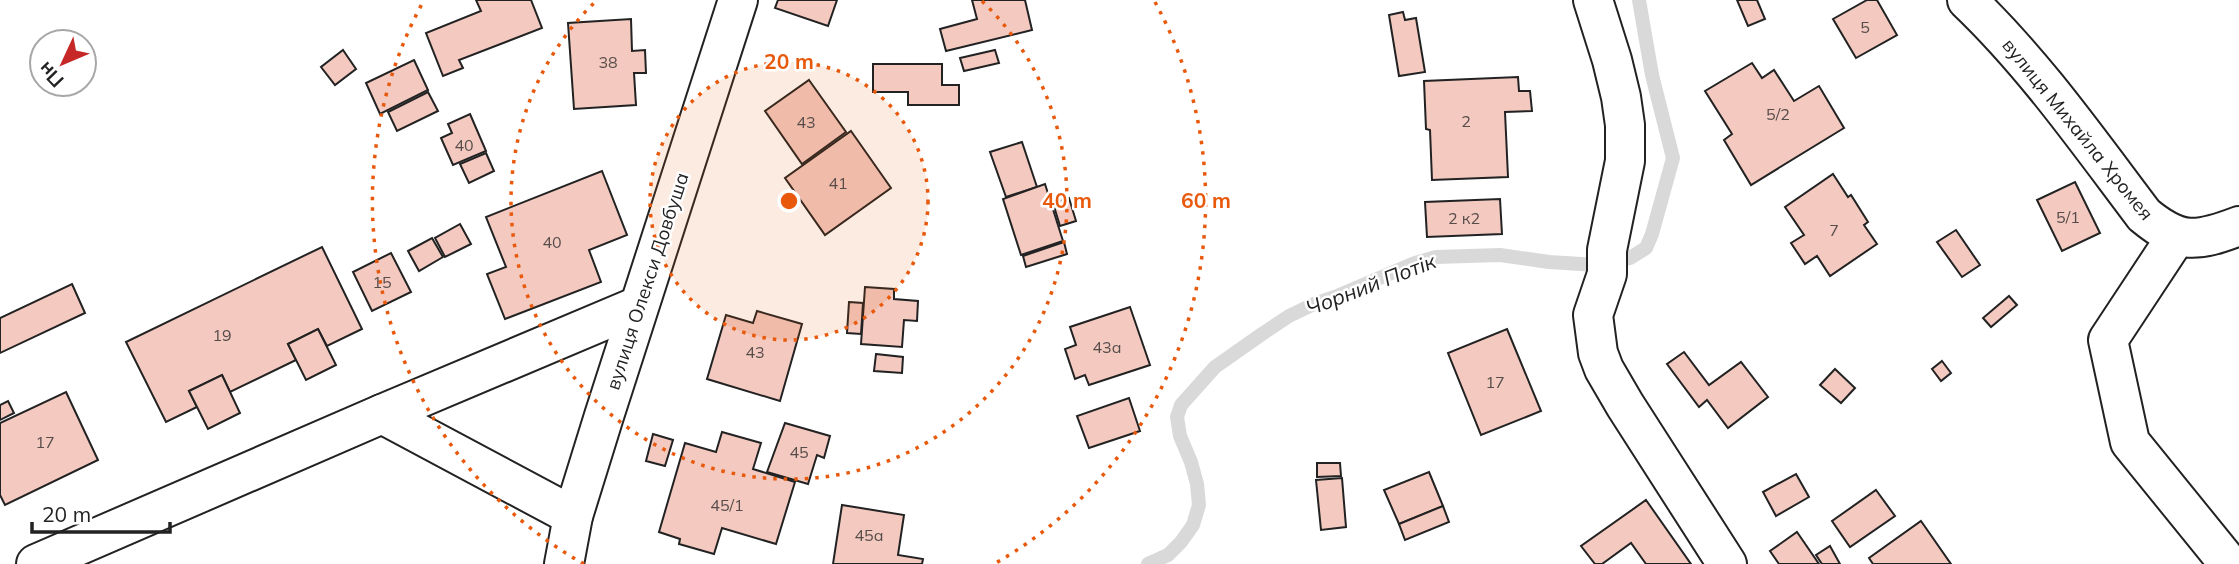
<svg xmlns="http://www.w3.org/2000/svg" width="2239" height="564" font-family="Mulish,sans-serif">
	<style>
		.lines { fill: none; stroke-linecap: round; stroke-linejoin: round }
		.stream { stroke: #d9d9d9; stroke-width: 14 }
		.building { fill: #f3c9c0; stroke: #222; stroke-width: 2 }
		.minor-casing { stroke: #222; stroke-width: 42 }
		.minor { stroke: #fff; stroke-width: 38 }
		.ring { fill: none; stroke: #e8590c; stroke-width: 3.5; stroke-dasharray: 3.5 7 }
		.labels { text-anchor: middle; stroke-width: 5; stroke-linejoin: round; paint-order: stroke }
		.number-label { font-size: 16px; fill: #564c4a }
		.street-label { font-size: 19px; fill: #222; stroke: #fff }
		.water-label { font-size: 21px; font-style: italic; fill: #222; stroke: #fff }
		.centre { fill: #e8590c; stroke: #fff; stroke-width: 3.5 }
		.ring-label { font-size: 21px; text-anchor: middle; font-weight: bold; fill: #e8590c; stroke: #fff; stroke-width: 5; stroke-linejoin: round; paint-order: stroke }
	</style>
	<rect width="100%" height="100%" fill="#fff"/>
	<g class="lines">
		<polyline class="stream" points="1148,564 1168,555 1181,542 1193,525 1199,505 1197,484 1191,462 1180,436 1177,417 1181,405 1215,367 1262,334 1289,316 1314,304 1335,297 1415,263 1436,257 1500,255 1549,262 1597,265 1630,258 1646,248 1652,234 1673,158 1652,75 1639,0"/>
	</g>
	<g class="building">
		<polygon points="476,0 531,0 542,28 459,60 463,68 443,76 426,33 481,11"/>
		<polygon points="778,0 837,0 828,26 775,8"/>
		<polygon points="972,0 1025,0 1032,30 946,51 940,29 977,19"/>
		<polygon points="1737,0 1757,0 1765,19 1748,26"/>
		<polygon points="1867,0 1877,0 1897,35 1856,58 1833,19"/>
		<polygon points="1403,12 1405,20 1416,18 1425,72 1399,76 1389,15"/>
		<polygon points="631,19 632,51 645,50 646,73 634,73 636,105 574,109 568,23"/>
		<polygon points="343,50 356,69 335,85 321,67"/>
		<polygon points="995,50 999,63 964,71 960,58"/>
		<polygon points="414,60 428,90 380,114 366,83"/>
		<polygon points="1752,63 1762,78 1774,70 1794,101 1819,86 1844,128 1751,185 1724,140 1732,134 1705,91"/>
		<polygon points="873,64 942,64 942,85 959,85 959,105 908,105 908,92 873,92"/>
		<polygon points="1518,77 1519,91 1530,91 1532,111 1505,112 1508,177 1432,180 1430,130 1426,129 1424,81"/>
		<polygon points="809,80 846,132 802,164 765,111"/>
		<polygon points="428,92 438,111 397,131 388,112"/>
		<polygon points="470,114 486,151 453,165 441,138 452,133 448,124"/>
		<polygon points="851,131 891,188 825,235 785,178"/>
		<polygon points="1022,142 1037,187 1006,197 990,152"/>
		<polygon points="486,153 494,171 469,183 460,164"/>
		<polygon points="602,171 627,235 589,250 601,282 505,319 487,274 506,267 486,217"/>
		<polygon points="1833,174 1848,197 1851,195 1868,222 1864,225 1877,244 1830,276 1817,256 1805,264 1791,243 1804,235 1785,207"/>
		<polygon points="2075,182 2100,233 2062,251 2037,200"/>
		<polygon points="1045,184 1063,241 1021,255 1003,199"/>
		<polygon points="1069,198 1076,221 1060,226 1053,203"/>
		<polygon points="1500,199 1502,234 1427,237 1425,202"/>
		<polygon points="460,224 471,244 445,257 435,238"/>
		<polygon points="1956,230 1980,265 1962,277 1937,242"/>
		<polygon points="432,238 443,257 419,271 408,251"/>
		<polygon points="1064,242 1067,254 1026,267 1023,256"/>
		<polygon points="322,247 362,329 327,346 318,329 288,344 296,360 230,392 222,375 189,391 197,407 166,422 126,342"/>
		<polygon points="391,253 411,292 372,311 353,272"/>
		<polygon points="72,284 85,313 0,353 0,318"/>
		<polygon points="865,287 894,289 894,299 918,301 917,321 904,320 902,347 861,344"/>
		<polygon points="2009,296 2017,305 1991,327 1983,318"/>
		<polygon points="849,302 863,303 861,334 847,333"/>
		<polygon points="1130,307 1150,365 1089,385 1085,375 1075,379 1065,349 1076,345 1070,327"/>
		<polygon points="757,311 802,324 780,401 707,379 726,315 753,323"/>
		<polygon points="318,329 336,365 306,380 288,344"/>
		<polygon points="1507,329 1541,411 1481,435 1448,353"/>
		<polygon points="1684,352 1709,385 1741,362 1768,397 1728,428 1707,400 1699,407 1667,364"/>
		<polygon points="876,354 903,357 902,373 874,371"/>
		<polygon points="1942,361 1951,373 1941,381 1932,369"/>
		<polygon points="1835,369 1855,388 1841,403 1820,385"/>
		<polygon points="222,375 240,413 208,429 189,391"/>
		<polygon points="66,392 98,460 5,505 0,495 0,423"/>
		<polygon points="1129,398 1140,431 1089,448 1077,416"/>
		<polygon points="8,401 14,413 0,420 0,405"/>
		<polygon points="785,423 830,436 824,458 817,455 808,484 767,472"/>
		<polygon points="722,432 761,443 753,469 795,482 776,544 722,528 714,554 679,544 680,539 659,532 685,443 716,452"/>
		<polygon points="653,434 673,440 665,466 646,461"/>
		<polygon points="1317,463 1340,463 1341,476 1317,477"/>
		<polygon points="1429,472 1443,506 1399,524 1384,490"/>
		<polygon points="1796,474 1809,497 1776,516 1763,492"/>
		<polygon points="1342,478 1346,527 1321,530 1316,480"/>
		<polygon points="1876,490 1895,516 1850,547 1832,521"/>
		<polygon points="1646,500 1691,564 1646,564 1631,543 1602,564 1595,564 1581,546"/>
		<polygon points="842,505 904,515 898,555 923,559 922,564 833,564"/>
		<polygon points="1443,506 1449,522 1405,540 1399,524"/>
		<polygon points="1921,521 1951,564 1873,564 1869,558"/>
		<polygon points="1797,532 1819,564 1779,564 1770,551"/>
		<polygon points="1830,546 1840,564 1822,564 1816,555"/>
	</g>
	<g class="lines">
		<defs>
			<g id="minor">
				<polyline points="1593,0 1612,60 1621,97 1625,125 1625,161 1607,250 1607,274 1593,315 1598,353 1604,369 1625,405 1727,564"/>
				<path d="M1967,0C2034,64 2088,141 2144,215C2180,245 2197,242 2239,226"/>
				<polyline points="2176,237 2108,340 2130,442 2229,564"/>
				<polyline points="382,414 573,516"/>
				<polyline points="36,564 382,414 638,306"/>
				<polyline points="564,564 573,516 604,416 738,0"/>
			</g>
		</defs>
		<use href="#minor" class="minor-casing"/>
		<use href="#minor" class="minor"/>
	</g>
	<circle cx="789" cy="201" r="139" fill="#e8590c" fill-opacity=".12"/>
	<g class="ring">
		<circle cx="789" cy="201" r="139"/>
		<path d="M982 1A278 278 0 1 1 596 1"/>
		<path d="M584 564A417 417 0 0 1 423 2M1155 2A417 417 0 0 1 994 564"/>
	</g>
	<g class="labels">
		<g class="number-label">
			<text x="1865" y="33">5</text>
			<text x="608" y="68">38</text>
			<text x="1778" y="120">5/2</text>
			<text x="1466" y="127">2</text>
			<text x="806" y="128">43</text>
			<text x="464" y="151">40</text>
			<text x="838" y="189">41</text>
			<text x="2068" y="223">5/1</text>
			<text x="1464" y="224">2 к2</text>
			<text x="1834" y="236">7</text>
			<text x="552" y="248">40</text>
			<text x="382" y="288">15</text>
			<text x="222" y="341">19</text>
			<text x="1107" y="353">43а</text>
			<text x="755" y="358">43</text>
			<text x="1495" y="388">17</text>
			<text x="45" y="448">17</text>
			<text x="799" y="458">45</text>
			<text x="727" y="511">45/1</text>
			<text x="869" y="541">45а</text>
		</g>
		<g class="street-label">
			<text transform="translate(2078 129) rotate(51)" y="7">вулиця Михайла Хромея</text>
			<text transform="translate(647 281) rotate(-72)" y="7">вулиця Олекси Довбуша</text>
		</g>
		<g class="water-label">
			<text transform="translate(1371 285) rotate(-21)" y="7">Чорний Потік</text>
		</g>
	</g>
	<circle cx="789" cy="201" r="10" class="centre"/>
	<g class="ring-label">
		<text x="789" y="69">20 m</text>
		<text x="1067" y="208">40 m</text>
		<text x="1206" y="208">60 m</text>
	</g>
	<g transform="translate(63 63) rotate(226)"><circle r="33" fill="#ffffff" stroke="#a7a7a7" stroke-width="2"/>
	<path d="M0-5L12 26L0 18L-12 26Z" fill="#c62828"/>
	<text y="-10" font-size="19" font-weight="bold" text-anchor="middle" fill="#222222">Пн</text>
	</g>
	<path d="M32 522v10h138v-10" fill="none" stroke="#222222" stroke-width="3.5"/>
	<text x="42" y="522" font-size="21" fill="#222222" stroke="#ffffff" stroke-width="5" paint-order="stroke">20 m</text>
</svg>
